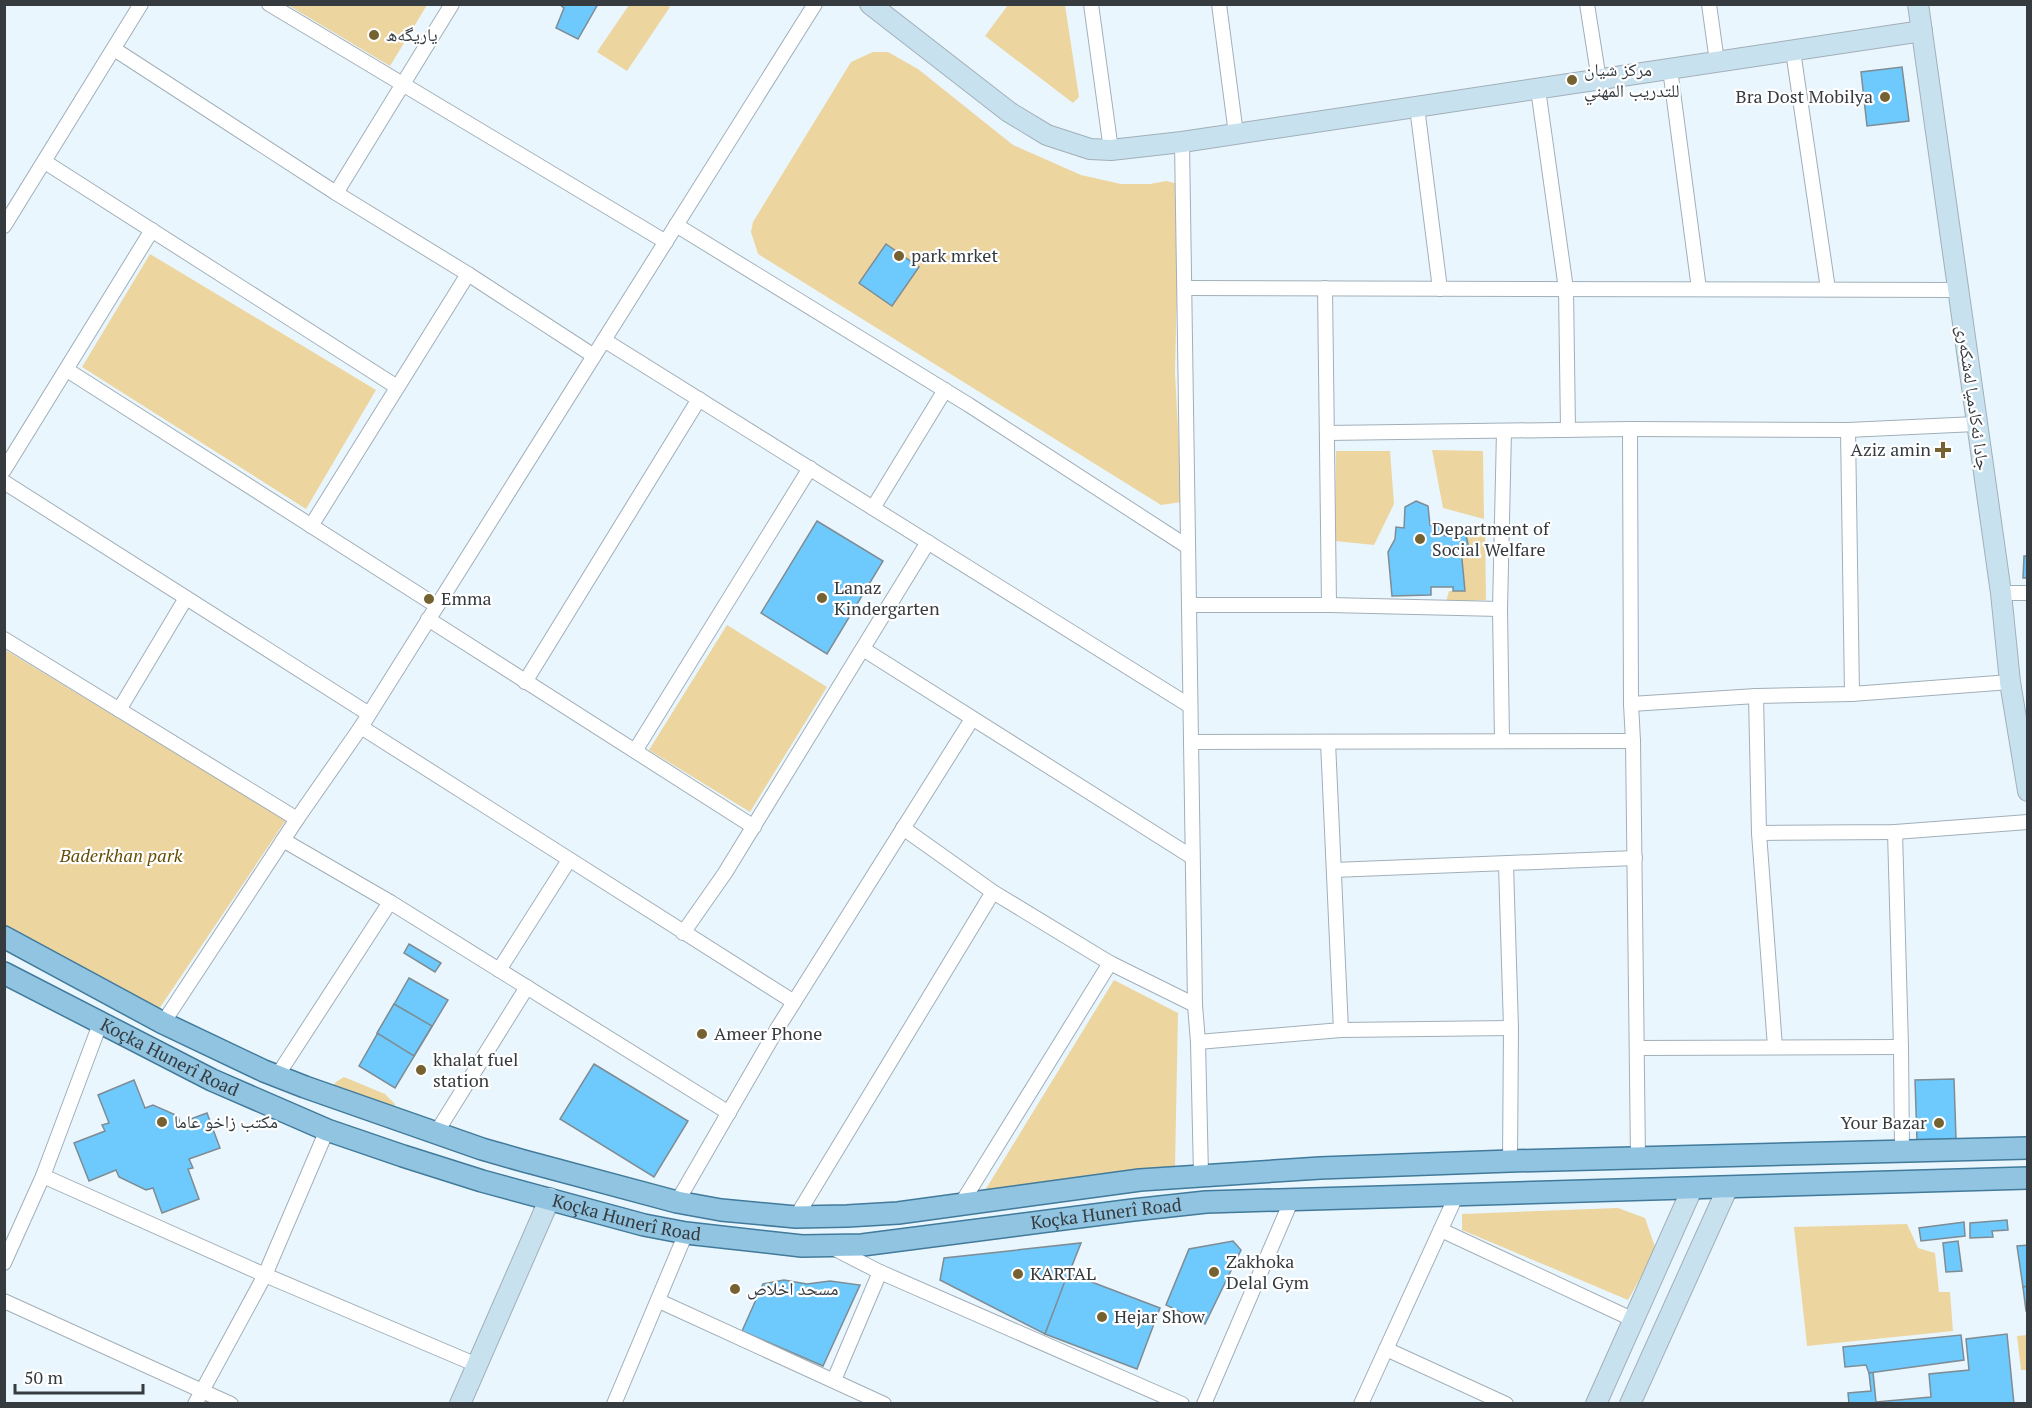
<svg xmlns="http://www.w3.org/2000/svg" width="2032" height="1408" font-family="'PT Serif','Noto Naskh Arabic',serif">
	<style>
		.green { fill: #edd5a0 }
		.building { fill: #6ec9fd; stroke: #7e8c94; stroke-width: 1.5 }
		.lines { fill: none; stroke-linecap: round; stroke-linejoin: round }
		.street-casing { stroke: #a1afb8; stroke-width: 16 }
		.secondary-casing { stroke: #a1afb8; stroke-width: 22 }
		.primary-casing { stroke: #417a9a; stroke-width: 24 }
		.street { stroke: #fff; stroke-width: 14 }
		.secondary { stroke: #c8e1ef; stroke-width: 20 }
		.primary { stroke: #91c4e0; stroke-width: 21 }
		.poi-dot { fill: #766130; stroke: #fff; stroke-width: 2 }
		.labels { text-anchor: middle; stroke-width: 4.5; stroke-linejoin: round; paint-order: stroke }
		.poi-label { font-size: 18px; fill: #353b3f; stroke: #fff; text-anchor: start }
		.street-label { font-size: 18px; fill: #353b3f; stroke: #fff }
		.park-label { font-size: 18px; font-style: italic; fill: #644c04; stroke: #fff }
	</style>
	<rect width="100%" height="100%" fill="#eaf6fe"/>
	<g class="green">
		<polygon points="288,5 427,5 390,66"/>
		<polygon points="629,5 666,5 670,7 627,71 597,52"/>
		<polygon points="1008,5 1065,5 1079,97 1073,103 985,36"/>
		<polygon points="873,52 888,52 918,69 1013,145 1081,175 1121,184 1150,184 1166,181 1175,183 1179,192 1175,373 1182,502 1161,505 758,254 751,232 753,222 851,62"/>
		<polygon points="150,254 376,390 306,509 82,367"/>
		<polygon points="1432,450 1483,451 1484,519 1443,508"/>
		<polygon points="1336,451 1390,451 1394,504 1374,545 1335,541"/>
		<polygon points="1485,528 1486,600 1446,602 1449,591 1465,591 1461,549 1469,548 1466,535"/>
		<polygon points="727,625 827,687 750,812 649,750"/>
		<polygon points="4,649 286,820 159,1009 5,926"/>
		<polygon points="1114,980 1178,1013 1175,1168 984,1192"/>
		<polygon points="344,1077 385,1094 395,1104 390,1118 328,1091 336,1082"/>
		<polygon points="1618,1208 1645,1218 1656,1250 1628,1300 1462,1230 1462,1214"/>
		<polygon points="1907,1224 1918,1248 1935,1253 1939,1292 1950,1292 1953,1331 1807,1346 1794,1227"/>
		<polygon points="2027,1335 2027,1370 2021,1370 2017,1336"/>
	</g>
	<g class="building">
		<polygon points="559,4 598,4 578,39 556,28 564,8"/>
		<polygon points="1902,67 1909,121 1867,126 1861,72"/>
		<polygon points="886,244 919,267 892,306 859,283"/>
		<polygon points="1416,501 1428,506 1430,525 1439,526 1445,536 1466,535 1469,549 1461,549 1465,591 1453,591 1453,587 1431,587 1431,595 1392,596 1388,552 1395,539 1396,527 1404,528 1405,507"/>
		<polygon points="817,521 883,561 827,654 761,613"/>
		<polygon points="2024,556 2028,556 2028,578 2023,578"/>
		<polygon points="409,944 441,963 435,972 404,953"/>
		<polygon points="409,978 448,1000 395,1088 359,1066"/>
		<polygon points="394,1004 432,1026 414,1056 377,1033"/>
		<polygon points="594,1064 688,1121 654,1177 560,1119"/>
		<polygon points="1954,1079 1956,1139 1917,1140 1915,1080"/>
		<polygon points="134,1080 145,1108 153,1105 178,1116 180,1123 207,1113 220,1148 189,1159 193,1168 188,1169 199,1199 162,1213 153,1188 146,1190 119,1177 116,1170 89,1181 74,1143 105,1131 102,1125 109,1123 98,1095"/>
		<polygon points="2007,1220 2008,1230 1992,1231 1993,1237 1970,1238 1970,1223"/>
		<polygon points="1964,1222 1965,1236 1921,1241 1919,1228"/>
		<polygon points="1233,1241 1241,1250 1205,1324 1166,1305 1189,1249"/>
		<polygon points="1958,1241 1962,1271 1946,1272 1943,1243"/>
		<polygon points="1081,1243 1045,1334 940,1280 944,1258"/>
		<polygon points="2028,1245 2028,1286 2023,1287 2017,1246"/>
		<polygon points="1068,1273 1160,1308 1137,1369 1045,1334"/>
		<polygon points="784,1280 807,1284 830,1281 860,1285 823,1366 742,1331 763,1284"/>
		<polygon points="2028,1286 2028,1311 2026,1311 2023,1287"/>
		<polygon points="2007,1334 2014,1404 1849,1404 1848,1393 1871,1391 1869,1373 1873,1372 1876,1402 1931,1397 1929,1374 1969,1370 1966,1339"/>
		<polygon points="1961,1335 1964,1360 1869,1373 1866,1365 1845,1367 1843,1347"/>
	</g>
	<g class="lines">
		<defs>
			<g id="street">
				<polyline points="269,4 666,242"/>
				<polyline points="1091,4 1111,150"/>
				<polyline points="1219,4 1236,134"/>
				<polyline points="1587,4 1599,80"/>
				<polyline points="1709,4 1717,62"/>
				<polyline points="114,49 336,193 468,274 594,356"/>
				<polyline points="1793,51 1828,289"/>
				<polyline points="1670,69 1699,289"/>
				<polyline points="1538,89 1566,289 1568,430"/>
				<polyline points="1417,107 1440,289"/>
				<polyline points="1182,142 1195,1005 1198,1042 1201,1175"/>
				<polyline points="45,162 397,387"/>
				<polyline points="336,193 452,4"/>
				<polyline points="676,225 969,405 1188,547"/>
				<polyline points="4,226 141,4"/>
				<polyline points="1185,288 1958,290"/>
				<polyline points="1325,288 1329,605"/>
				<polyline points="604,340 1190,706"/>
				<polyline points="67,370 437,606"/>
				<polyline points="1630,429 1631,704 1633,741 1638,1158"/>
				<polyline points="1848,430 1852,694"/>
				<polyline points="1327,433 1630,429 1848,430 1976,424"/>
				<polyline points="4,470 152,230"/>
				<polyline points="4,482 369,714"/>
				<polyline points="873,508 945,390"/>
				<polyline points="311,526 468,274"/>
				<polyline points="2001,593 2028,593"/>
				<polyline points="1189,605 1329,605 1500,609"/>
				<polyline points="428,619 754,827"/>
				<polyline points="4,639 297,819"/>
				<polyline points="863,649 1192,857"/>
				<polyline points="525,682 699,399"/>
				<polyline points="1756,696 1759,833 1775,1047"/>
				<polyline points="1631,704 1756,696 1852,694 2010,682"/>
				<polyline points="119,710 186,598"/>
				<polyline points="361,727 794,1002"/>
				<polyline points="1502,740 1500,609 1504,431"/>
				<polyline points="1191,742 1633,741"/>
				<polyline points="635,751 810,468"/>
				<polyline points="903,828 993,892 1110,963 1195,1005"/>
				<polyline points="1895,832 1901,1047 1902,1151"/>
				<polyline points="1759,833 1895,832 2028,822"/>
				<polyline points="283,840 390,902 729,1113"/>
				<polyline points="1506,865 1511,1028 1510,1161"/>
				<polyline points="1334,870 1635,858"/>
				<polyline points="683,933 725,873 928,542"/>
				<polyline points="499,970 569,860"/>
				<polyline points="163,1023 297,819 361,727 815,4"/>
				<polyline points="1341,1030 1511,1028"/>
				<polyline points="1198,1042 1341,1030 1328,742"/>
				<polyline points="1637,1048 1901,1047"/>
				<polyline points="277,1076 390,902"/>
				<polyline points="436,1133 527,987"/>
				<polyline points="43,1176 265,1275 477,1365"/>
				<polyline points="677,1202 777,1029 972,719"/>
				<polyline points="961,1204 1110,963"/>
				<polyline points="796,1217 993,892"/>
				<polyline points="1441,1230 1634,1320"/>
				<polyline points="833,1248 880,1272 1182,1404"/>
				<polyline points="4,1263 43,1176 100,1024"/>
				<polyline points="4,1301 231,1404"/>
				<polyline points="659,1301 884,1404"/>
				<polyline points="1386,1349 1506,1404"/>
				<polyline points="834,1380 880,1272"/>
				<polyline points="195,1404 265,1275 327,1130"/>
				<polyline points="614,1404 686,1233"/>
				<polyline points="1204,1404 1292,1199"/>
				<polyline points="1361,1404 1457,1194"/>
			</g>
			<g id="secondary">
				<polyline points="870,4 1009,112 1047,135 1090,149 1111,150 1182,142 1922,31"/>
				<polyline points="1918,4 2001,593 2010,682 2028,791"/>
				<polyline points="460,1404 550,1198"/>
				<polyline points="1596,1404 1692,1189"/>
				<polyline points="1630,1404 1728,1187"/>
			</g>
			<g id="primary">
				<polyline points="4,937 163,1023 264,1071 305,1087 482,1149 524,1161 677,1202 721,1210 796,1217 847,1216 898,1213 1140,1180 1320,1168 1510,1161 2028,1148"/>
				<path id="s1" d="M4,973L212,1080L327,1130L403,1156L482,1181L644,1225L686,1233L802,1246L862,1245L1133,1210L1206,1202L2028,1178"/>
			</g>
		</defs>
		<use href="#street" class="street-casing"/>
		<use href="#secondary" class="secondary-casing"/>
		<use href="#primary" class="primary-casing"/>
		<use href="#street" class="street"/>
		<use href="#secondary" class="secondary"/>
		<use href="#primary" class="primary"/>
	</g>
	<g class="poi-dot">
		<circle cx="374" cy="35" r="6"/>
		<circle cx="1572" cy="80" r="6"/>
		<circle cx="1885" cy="97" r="6"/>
		<circle cx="899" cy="256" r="6"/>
		<path d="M1940 441h6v6h6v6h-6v6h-6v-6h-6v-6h6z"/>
		<circle cx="1420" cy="539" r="6"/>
		<circle cx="822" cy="598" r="6"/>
		<circle cx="429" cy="599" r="6"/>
		<circle cx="702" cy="1034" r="6"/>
		<circle cx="421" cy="1070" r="6"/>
		<circle cx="162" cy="1122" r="6"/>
		<circle cx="1939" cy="1123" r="6"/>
		<circle cx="1214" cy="1272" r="6"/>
		<circle cx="1018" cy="1274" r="6"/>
		<circle cx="735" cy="1289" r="6"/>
		<circle cx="1102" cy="1317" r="6"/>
	</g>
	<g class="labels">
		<g class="poi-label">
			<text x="386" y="41">یاریگه‌ه</text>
			<text x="1584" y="76">مركز شيان<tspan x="1584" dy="21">للتدريب المهني</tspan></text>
			<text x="1873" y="103" text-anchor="end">Bra Dost Mobilya</text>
			<text x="911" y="262">park mrket</text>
			<text x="1931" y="456" text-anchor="end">Aziz amin</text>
			<text x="1432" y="535">Department of<tspan x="1432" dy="21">Social Welfare</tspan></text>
			<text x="834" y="594">Lanaz<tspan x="834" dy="21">Kindergarten</tspan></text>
			<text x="441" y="605">Emma</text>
			<text x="714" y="1040">Ameer Phone</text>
			<text x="433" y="1066">khalat fuel<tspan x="433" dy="21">station</tspan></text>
			<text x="174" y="1128">مكتب زاخو عاما</text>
			<text x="1927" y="1129" text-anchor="end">Your Bazar</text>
			<text x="1226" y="1268">Zakhoka<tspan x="1226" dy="21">Delal Gym</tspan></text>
			<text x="1030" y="1280">KARTAL</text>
			<text x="747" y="1295">مسحد اخلاص</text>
			<text x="1114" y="1323">Hejar Show</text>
		</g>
		<g class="street-label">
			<text transform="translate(1973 398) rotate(82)" y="6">جادا ئه‌كادميا له‌شكه‌رى</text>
			<text dy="6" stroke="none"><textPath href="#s1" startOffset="186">Koçka Hunerî Road</textPath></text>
			<text dy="6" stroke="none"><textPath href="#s1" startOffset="1156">Koçka Hunerî Road</textPath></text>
			<text dy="6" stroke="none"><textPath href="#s1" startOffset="672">Koçka Hunerî Road</textPath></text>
		</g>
		<g class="park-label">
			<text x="121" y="862">Baderkhan park</text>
		</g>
	</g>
	<rect width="2032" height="1408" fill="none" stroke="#353b3f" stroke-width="12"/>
	<path d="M15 1384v9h128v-9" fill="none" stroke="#353b3f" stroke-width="3"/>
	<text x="24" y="1384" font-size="18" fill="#353b3f" stroke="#ffffff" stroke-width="4.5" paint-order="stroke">50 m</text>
</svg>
